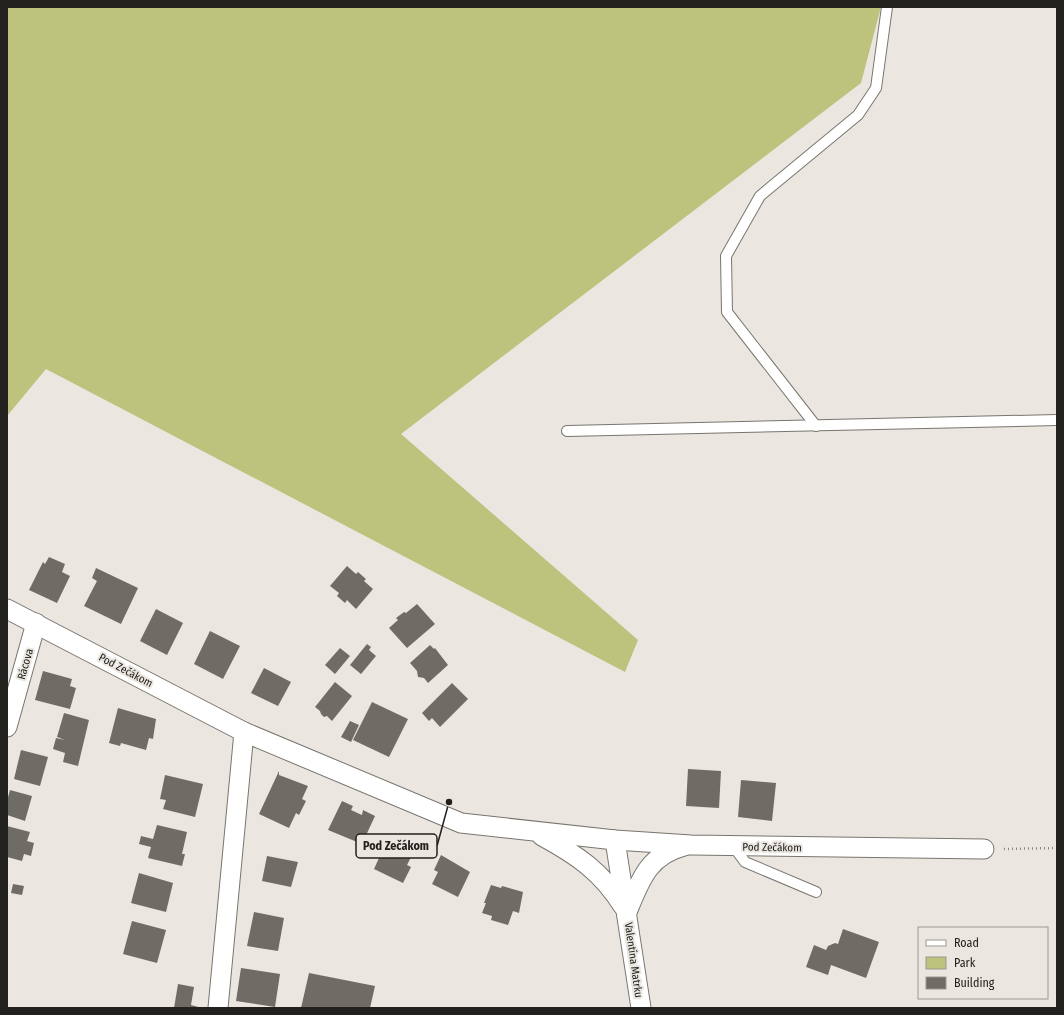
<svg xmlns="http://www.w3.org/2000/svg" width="1064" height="1015" font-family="'Fira Sans Condensed',sans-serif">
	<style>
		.green { fill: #bdc27d }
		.building { fill: #6f6c66 }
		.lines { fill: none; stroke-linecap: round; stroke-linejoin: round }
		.service-casing { stroke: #78756f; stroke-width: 12 }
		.minor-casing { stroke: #78756f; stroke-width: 21 }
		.path { stroke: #888681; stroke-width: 2.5; stroke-dasharray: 1 3; stroke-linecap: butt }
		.service { stroke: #fff; stroke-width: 10 }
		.minor { stroke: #fff; stroke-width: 19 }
		.labels { text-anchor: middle; stroke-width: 4; stroke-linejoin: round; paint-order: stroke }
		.street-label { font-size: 11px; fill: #22211e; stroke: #ebe7e0 }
		.leader { fill: none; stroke: #22211e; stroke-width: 1.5 }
		.callout-dot { fill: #22211e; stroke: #ebe7e0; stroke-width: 1.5 }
		.callout { fill: #ebe7e0; stroke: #22211e; stroke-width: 1.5 }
		.callout-label { font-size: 12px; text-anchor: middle; font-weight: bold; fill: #22211e }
	</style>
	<rect width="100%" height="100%" fill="#ebe7e0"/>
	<polygon class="green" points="7,7 881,7 861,83 401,434 638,640 625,672 46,369 7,416"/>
	<g class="building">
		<polygon points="49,557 65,564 62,572 70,576 57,603 29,590 43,562 45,564"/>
		<polygon points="347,566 356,574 358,572 366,579 364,581 373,589 356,609 347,600 345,603 337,596 339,593 330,586"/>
		<polygon points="96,568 138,588 121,624 84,606 97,581 92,578"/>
		<polygon points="417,604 435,624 407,648 389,628 398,620 396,618 404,612 406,613"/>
		<polygon points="156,609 183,623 167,655 140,641"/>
		<polygon points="210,631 240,646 223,679 194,664"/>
		<polygon points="367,644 371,647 369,650 376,656 361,674 350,665"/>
		<polygon points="430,645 434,649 435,648 448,665 428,683 424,678 418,677 417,671 410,663"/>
		<polygon points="340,648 350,656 335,674 325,665"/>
		<polygon points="264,668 291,682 278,706 251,693"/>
		<polygon points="43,671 72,679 70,686 76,688 70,709 35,700"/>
		<polygon points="335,682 352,696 332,721 327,716 324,717 321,714 320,711 315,707"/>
		<polygon points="452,683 468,699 440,727 432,718 429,721 422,713"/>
		<polygon points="372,702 408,719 389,757 353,740"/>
		<polygon points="118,708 156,719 153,739 149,738 146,750 121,743 120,746 109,743"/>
		<polygon points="64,713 89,720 78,766 63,762 65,753 53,749 56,738 65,740 57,737"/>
		<polygon points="350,721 359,725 351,742 341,737"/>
		<polygon points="21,750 48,757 40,786 14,779"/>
		<polygon points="688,769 721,771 719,808 686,806"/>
		<polygon points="279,771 279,775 308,786 302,799 306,801 299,815 296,813 289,828 259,814"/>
		<polygon points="165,775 203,784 195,817 163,809 166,800 160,799"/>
		<polygon points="741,780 776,783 772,821 738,817"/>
		<polygon points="10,790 32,796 25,821 7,815 7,801"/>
		<polygon points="342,801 353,806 351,810 362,815 363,810 375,816 362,844 328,830"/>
		<polygon points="157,825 187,832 182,854 185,854 182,866 148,858 151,847 139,844 141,836 153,839"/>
		<polygon points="7,826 30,832 27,841 34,843 31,856 24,854 22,861 7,857"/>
		<polygon points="388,838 414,851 407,865 411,867 403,883 374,869"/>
		<polygon points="441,855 470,872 458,897 432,884 438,872 434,870"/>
		<polygon points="267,856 298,862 291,887 262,881"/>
		<polygon points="139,873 173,883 166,912 131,903"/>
		<polygon points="13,884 24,886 22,895 11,893"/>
		<polygon points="491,885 501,888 502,886 523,892 519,913 513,911 508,925 491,920 492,916 482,913 486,903 484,903"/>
		<polygon points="254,912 284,918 278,951 247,946"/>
		<polygon points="132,921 166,930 157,963 123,954"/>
		<polygon points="843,929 879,942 866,978 831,965 828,975 806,967 814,945 826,950 828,946 835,943 838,944"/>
		<polygon points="241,968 280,974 275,1007 236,1001"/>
		<polygon points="309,973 375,986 370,1008 301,1008"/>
		<polygon points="178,984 194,987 191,1005 202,1008 174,1008"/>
	</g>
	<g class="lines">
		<defs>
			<g id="service">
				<polyline points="816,426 727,312 726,256 760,196 858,115 876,88 887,7"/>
				<polyline points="567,431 1057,420"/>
				<polyline points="734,847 745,862 816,892"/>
			</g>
			<g id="minor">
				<polyline points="7,609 244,732 461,823 615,840 691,845 984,849"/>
				<polyline points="7,727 36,623"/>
				<path d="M542,836C577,855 602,872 623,906"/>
				<polyline points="615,840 641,1008"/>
				<path d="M627,912C640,881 648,855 684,846"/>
				<polyline points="218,1008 244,732"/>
			</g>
		</defs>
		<use href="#service" class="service-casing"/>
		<use href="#minor" class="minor-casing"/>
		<polyline class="path" points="1004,849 1057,848"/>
		<use href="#service" class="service"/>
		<use href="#minor" class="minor"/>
	</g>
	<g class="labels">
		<g class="street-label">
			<text transform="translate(25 664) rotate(-74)" y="4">Rácova</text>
			<text transform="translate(126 670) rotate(28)" y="4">Pod Zečákom</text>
			<text transform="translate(772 847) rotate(1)" y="4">Pod Zečákom</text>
			<text transform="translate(634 960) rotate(82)" y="4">Valentína Matrku</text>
		</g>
	</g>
	<path class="leader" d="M449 802L437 846"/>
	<circle class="callout-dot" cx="449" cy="802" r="4"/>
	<rect class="callout" x="356" y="834" width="81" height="24" rx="4"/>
	<g class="callout-label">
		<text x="396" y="850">Pod Zečákom</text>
	</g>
	<rect width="1064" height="1015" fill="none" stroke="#22211e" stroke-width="16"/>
	<rect x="918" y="927" width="130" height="72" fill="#ebe7e0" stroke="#9b9892"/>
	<rect x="926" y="940" width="20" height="6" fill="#ffffff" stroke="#9b9892"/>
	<text x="954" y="947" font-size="12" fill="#22211e">Road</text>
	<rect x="926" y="957" width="20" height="12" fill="#bdc27d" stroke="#9b9892"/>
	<text x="954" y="967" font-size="12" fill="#22211e">Park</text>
	<rect x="926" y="977" width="20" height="12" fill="#6f6c66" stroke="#9b9892"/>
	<text x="954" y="987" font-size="12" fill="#22211e">Building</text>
</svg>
